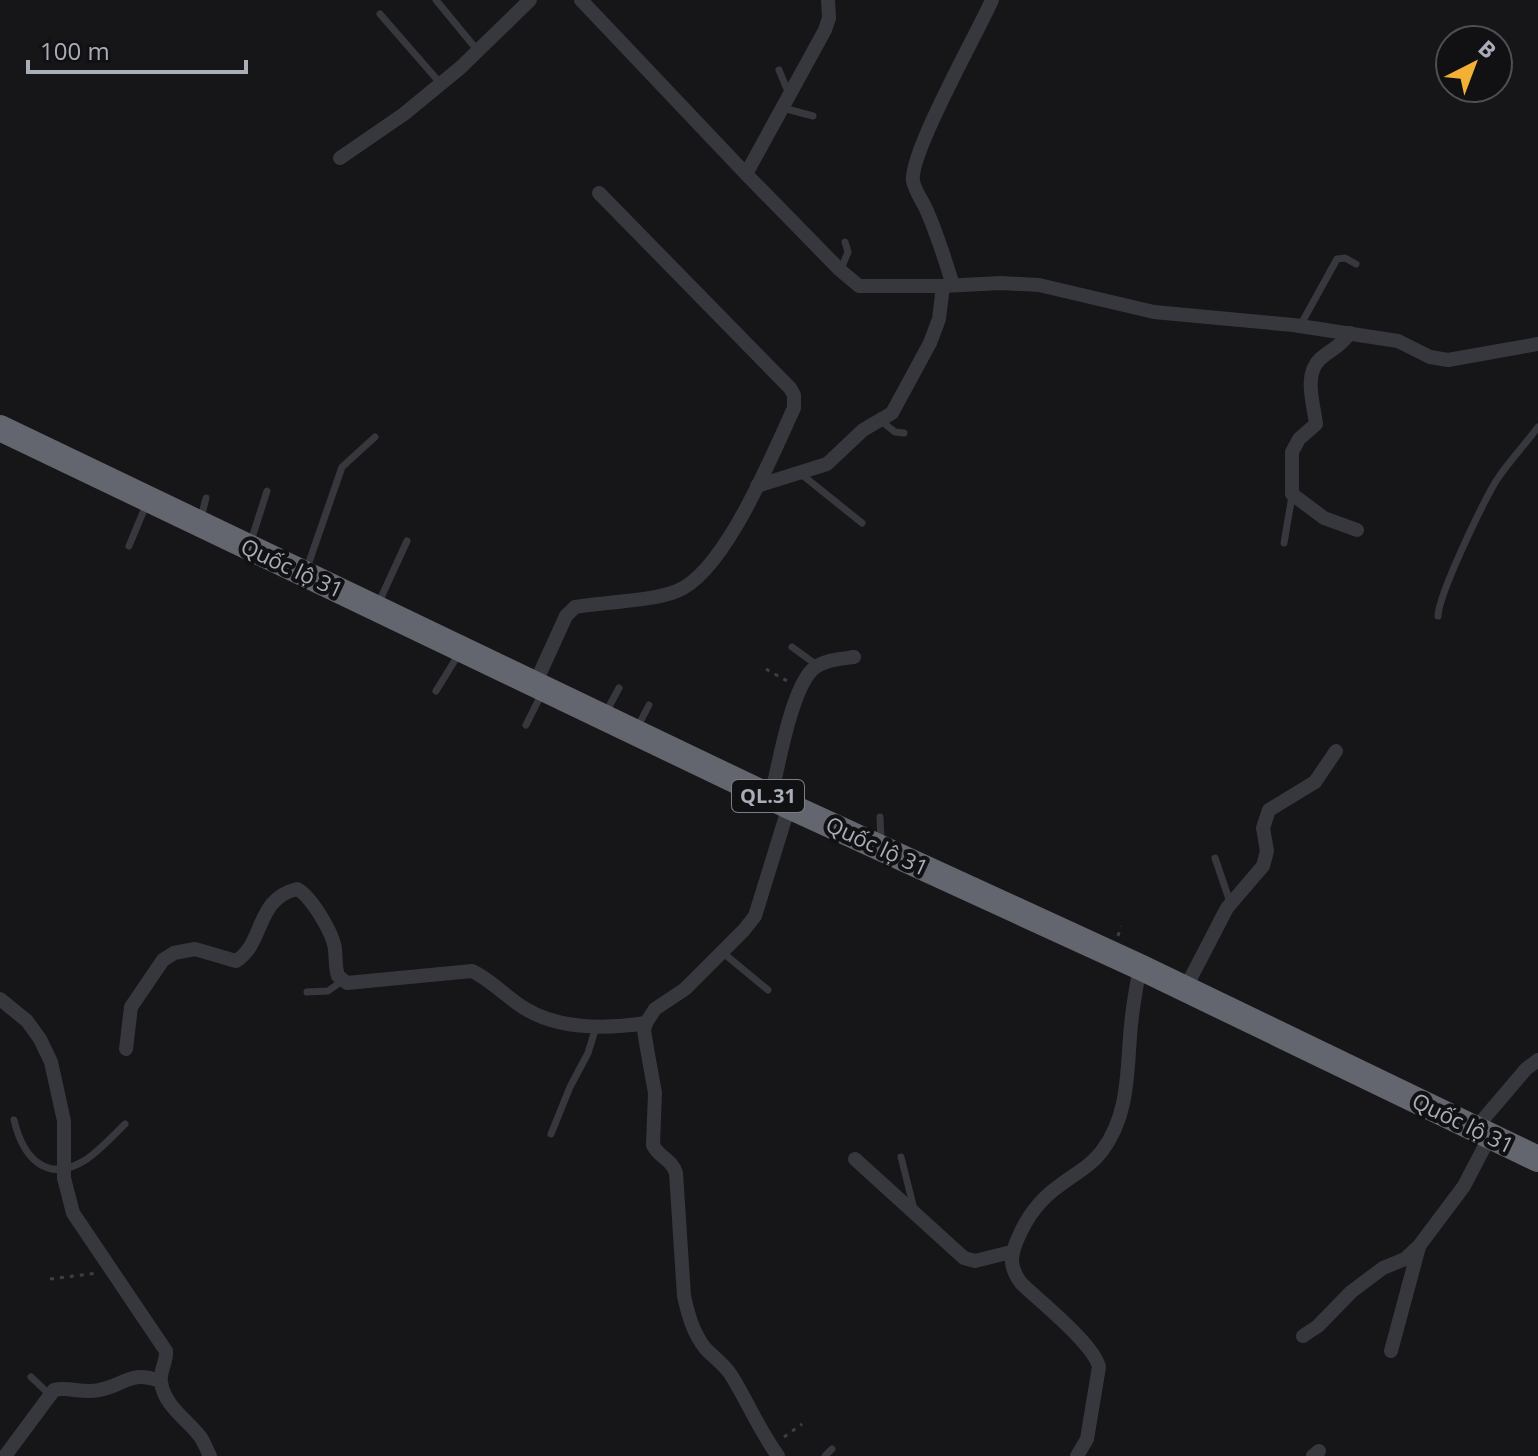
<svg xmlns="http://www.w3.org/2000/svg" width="1538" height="1456" font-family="'Open Sans',sans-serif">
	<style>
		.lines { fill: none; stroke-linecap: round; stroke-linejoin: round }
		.path { stroke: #3d3f44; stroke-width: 3; stroke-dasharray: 4 6; stroke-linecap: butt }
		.lane { stroke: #37383d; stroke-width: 7 }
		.street { stroke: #37383d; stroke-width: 14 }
		.highway { stroke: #63666e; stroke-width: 26 }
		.labels { text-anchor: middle; stroke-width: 8; stroke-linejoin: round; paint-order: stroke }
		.shield { fill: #111113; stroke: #7b7e86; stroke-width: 2 }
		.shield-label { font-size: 20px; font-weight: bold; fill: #a8adb8 }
		.street-label { font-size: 22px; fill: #a8adb8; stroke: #111113 }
	</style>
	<rect width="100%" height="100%" fill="#161618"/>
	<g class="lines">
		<g class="path">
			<polyline points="766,669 787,681"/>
			<polyline points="1118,936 1121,926"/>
			<polyline points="50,1279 98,1273"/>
			<polyline points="784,1437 802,1424"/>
		</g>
		<g class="lane">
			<polyline points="436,0 478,51"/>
			<polyline points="380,14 441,84"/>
			<polyline points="779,70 789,94"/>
			<polyline points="783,108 813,116"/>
			<polyline points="841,269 848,252 845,242"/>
			<polyline points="1300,326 1337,259 1345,258 1356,264"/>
			<polyline points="881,421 895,432 904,433"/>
			<polyline points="801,474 862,523"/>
			<polyline points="201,518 206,498"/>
			<polyline points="251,541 267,491"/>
			<polyline points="1284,543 1292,496"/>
			<polyline points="129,546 146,505"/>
			<polyline points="307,568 342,467 375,437"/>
			<polyline points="379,602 407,541"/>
			<path d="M1438,616C1439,593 1483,503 1496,481C1508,462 1525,445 1538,427"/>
			<polyline points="792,647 818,666"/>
			<polyline points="436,691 460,652"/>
			<polyline points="605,714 619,688"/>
			<polyline points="526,725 541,695"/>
			<polyline points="637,728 649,705"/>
			<polyline points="880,817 881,843"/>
			<polyline points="1215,858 1230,902"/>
			<polyline points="722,952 768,990"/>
			<polyline points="307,992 328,991 342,981"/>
			<path d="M14,1120C23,1158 47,1185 87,1159C101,1149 113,1136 125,1124"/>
			<polyline points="551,1134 570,1087 588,1053 596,1027"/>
			<polyline points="901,1157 914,1209"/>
			<polyline points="31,1377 49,1394"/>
			<polyline points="825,1456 832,1449"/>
		</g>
		<g class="street">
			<polyline points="581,0 746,174 840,270 859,286 943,286 1001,283 1039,285 1154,312 1293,325 1398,341 1430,357 1448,360 1538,344"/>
			<polyline points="340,158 404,114 460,68 530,0"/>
			<polyline points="746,174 825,30 829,18 828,0"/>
			<path d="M953,285C945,260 937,233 926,209C922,200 915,191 913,181C909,154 978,32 992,0"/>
			<path d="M1350,333C1337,350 1332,348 1320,359C1303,375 1314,405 1316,424L1299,439L1292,452V494L1324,518L1357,530"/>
			<polyline points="757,486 827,464 863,430 892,413 930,343 939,319 943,286"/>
			<path d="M535,684L566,616L575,607C603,602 653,601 677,591C725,572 772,455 794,408V395L790,388L599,193"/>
			<path d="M771,797C778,767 791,691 812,670C823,660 839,659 854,657"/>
			<polyline points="1185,989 1227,908 1263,866 1267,851 1263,828 1269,810 1315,782 1336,751"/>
			<path d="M0,999L27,1021L40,1039L51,1062L64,1121V1178L73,1213L166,1351C167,1362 159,1372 161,1382C164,1405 185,1418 198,1434C204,1440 206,1449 210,1456"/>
			<path d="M126,1049L131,1007L163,960L174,953L195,949L236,961C265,943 255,899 297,889C311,896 333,933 335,949C336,959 335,967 338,976L347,983L472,971C490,979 506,997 524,1008C559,1030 606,1029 646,1023"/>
			<polyline points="1475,1129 1526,1069 1538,1060"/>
			<polyline points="855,1159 964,1258 975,1261 1011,1252"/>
			<polyline points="1303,1336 1318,1326 1351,1292 1383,1268 1405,1259 1419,1246 1464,1186 1490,1136"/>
			<polyline points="1391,1351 1419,1247"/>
			<path d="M5,1456L54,1390C67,1386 83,1394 99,1390C126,1385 129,1370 160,1381"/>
			<path d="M778,1456C759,1430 748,1402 731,1375C724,1364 713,1357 705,1348C693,1333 688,1314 684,1296L676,1173C672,1159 658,1157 653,1145L655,1093L646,1043L644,1030L646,1023L655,1009L685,989L744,930L755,916L789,806"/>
			<path d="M1077,1456L1087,1439L1099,1367C1094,1344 1039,1301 1021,1283C1009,1267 1010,1256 1018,1238C1027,1217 1040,1199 1059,1186C1074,1174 1090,1167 1102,1151C1132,1111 1126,1063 1132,1016C1134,999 1137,983 1140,967"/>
			<polyline points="1313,1456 1319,1451"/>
		</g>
		<polyline class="highway" points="0,428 789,806 1140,967 1538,1159"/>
	</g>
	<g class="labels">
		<rect class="shield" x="732" y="780" width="72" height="32" rx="6"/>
		<g class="shield-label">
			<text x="768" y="803">QL.31</text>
		</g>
		<g class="street-label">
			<text transform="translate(292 568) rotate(25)" y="8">Quốc lộ 31</text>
			<text transform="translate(877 846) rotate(25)" y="8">Quốc lộ 31</text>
			<text transform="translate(1463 1123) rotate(26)" y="8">Quốc lộ 31</text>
		</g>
	</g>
	<g transform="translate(1474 64) rotate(42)"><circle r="38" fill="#111113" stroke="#4d4f55" stroke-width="2"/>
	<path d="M0-6L14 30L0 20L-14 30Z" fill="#f2b134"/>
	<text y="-12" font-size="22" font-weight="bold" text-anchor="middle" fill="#a8adb8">B</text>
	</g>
	<path d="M28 60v12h218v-12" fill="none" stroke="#a8adb8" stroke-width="4"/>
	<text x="40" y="60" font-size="24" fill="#a8adb8" stroke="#111113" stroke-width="6" paint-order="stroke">100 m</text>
</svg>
